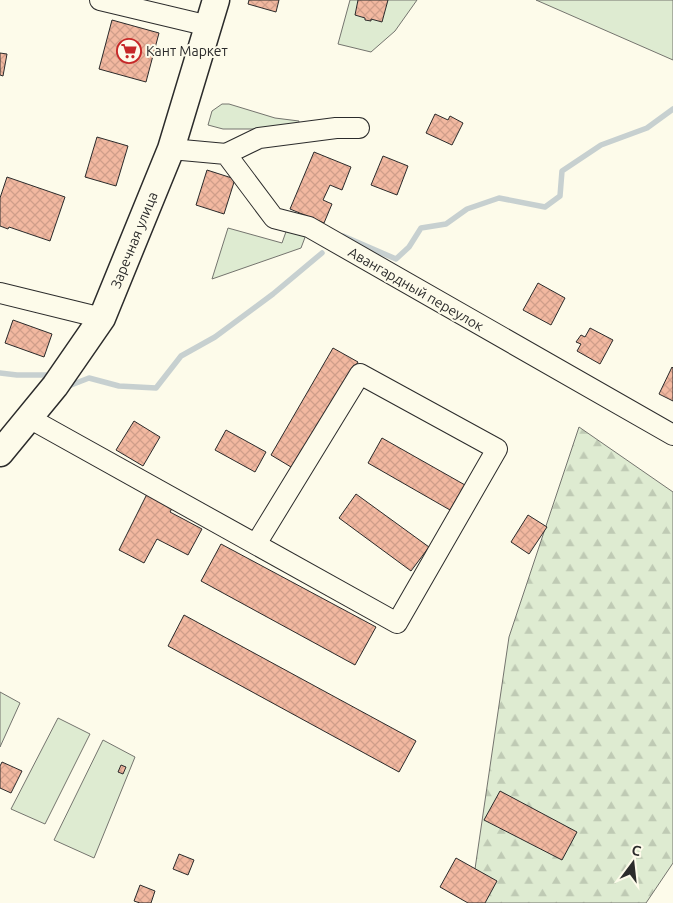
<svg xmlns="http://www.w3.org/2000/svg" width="673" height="903" font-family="Ubuntu,sans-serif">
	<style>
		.forest { fill: url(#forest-firs); stroke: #74746e }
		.garden { fill: #deebd1; stroke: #74746e }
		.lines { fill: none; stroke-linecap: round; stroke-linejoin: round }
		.stream { stroke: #c7d0d0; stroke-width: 5.5 }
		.building { fill: url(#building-cross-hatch); stroke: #2b2b2b }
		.minor-casing { stroke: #2b2b2b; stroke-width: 22 }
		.major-casing { stroke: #2b2b2b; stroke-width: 29 }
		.minor { stroke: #fdfbea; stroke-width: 20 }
		.major { stroke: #fdfbea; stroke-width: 26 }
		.labels { text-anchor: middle; stroke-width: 4; stroke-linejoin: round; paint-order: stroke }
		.poi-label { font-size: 14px; fill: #2b2b2b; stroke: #fdfbea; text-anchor: start }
		.street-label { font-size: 14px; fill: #2b2b2b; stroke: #fdfbea }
	</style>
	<defs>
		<pattern id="forest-firs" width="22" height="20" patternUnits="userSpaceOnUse" patternTransform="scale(1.25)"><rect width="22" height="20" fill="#deebd1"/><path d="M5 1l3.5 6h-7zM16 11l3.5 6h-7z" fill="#bfcab4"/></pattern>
		<pattern id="building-cross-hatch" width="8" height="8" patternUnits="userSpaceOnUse" patternTransform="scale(1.25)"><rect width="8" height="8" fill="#f2b8a0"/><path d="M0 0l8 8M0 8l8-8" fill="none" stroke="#d09e8a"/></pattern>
	</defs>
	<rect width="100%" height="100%" fill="#fdfbea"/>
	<polygon class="forest" points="579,427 673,492 673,863 646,903 470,903 509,637"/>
	<g class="garden">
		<polygon points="350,0 417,0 395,31 371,52 338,44"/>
		<polygon points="536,0 673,0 673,60"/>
		<polygon points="222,104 229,104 275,118 299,121 298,129 223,129 208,125 212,111"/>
		<polygon points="288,226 307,232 301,248 212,279 228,228 282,243"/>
		<polygon points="0,692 20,703 0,747"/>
		<polygon points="58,718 90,734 45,824 11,809"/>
		<polygon points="103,740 135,757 94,858 54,840"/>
	</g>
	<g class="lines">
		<g class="stream">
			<polyline points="343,236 396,259 409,247 421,228 446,224 467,209 499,198 545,207 560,196 562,171 601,145 647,128 673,109"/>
			<polyline points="0,373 17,375 51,375"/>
			<polyline points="71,385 89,378 119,386 156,388 181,356 215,337 273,294 322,253"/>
		</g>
	</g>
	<g class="building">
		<polygon points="249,0 279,0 276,12 248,4"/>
		<polygon points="358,0 388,0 382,22 371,19 371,21 365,20 365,18 355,15"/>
		<polygon points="112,20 159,33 146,82 99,69"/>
		<polygon points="0,53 7,54 3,76 0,75"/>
		<polygon points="435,114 448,120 450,116 463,123 452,145 426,133"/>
		<polygon points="97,137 128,146 116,186 85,177"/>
		<polygon points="314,152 351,167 342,190 330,185 323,200 332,204 324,223 290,209"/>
		<polygon points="383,156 408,166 397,195 371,185"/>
		<polygon points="207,170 235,179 224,214 196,205"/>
		<polygon points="7,177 65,197 50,241 9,227 8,229 0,226 0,198"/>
		<polygon points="538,283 565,298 551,325 523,310"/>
		<polygon points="13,320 52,334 44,357 5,343"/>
		<polygon points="590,328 613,340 600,364 577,351 581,344 576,342 581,335 585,337"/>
		<polygon points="333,348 358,362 296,470 271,455"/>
		<polygon points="672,367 673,368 673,401 659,394"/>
		<polygon points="134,421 160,437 143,466 116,450"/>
		<polygon points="226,430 266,452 255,472 215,450"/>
		<polygon points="382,438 465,485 450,510 368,463"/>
		<polygon points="148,492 174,505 170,512 202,529 188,555 157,539 144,563 119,550"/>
		<polygon points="356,494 429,547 411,571 339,518"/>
		<polygon points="528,515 547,527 529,554 511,542"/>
		<polygon points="221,544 376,627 355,665 201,581"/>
		<polygon points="184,615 416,741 399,772 168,646"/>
		<polygon points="2,762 22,771 11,793 0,788 0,766"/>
		<polygon points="121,765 126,767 123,774 118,772"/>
		<polygon points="500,791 577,832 562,860 484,820"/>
		<polygon points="179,854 194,860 188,875 173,869"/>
		<polygon points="456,858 497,881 485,903 468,903 440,887"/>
		<polygon points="140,885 155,891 151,903 140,903 134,901"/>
	</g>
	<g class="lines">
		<defs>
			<g id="minor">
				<polyline points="100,0 209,26"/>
				<polyline points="171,149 226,154 274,218 309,227 673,435"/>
				<polyline points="226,154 259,138 336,128 359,128"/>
				<polyline points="0,293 102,318"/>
				<polyline points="29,418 397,623 497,449 360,374 256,544"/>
			</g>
			<polyline id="major" points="0,453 55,386 102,318 171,149 216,0"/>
		</defs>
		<use href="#minor" class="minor-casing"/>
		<use href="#major" class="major-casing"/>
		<use href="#minor" class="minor"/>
		<use href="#major" class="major"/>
	</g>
	<defs>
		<symbol id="supermarket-ring" viewBox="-11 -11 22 22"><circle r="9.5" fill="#fdfbea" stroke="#c62828" stroke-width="1.5"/><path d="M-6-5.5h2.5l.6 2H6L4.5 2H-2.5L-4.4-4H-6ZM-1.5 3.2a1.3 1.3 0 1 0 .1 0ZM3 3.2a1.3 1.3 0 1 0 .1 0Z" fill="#c62828"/></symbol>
	</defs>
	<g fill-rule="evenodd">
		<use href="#supermarket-ring" x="115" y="37" width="28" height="28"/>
	</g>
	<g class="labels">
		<g class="poi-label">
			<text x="146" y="56">Кант Маркет</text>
		</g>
		<g class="street-label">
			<text transform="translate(134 240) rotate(-68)" y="5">Заречная улица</text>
			<text transform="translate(416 289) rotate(30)" y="5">Авангардный переулок</text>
		</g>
	</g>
	<g transform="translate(633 863) rotate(15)" stroke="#fdfbea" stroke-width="4" paint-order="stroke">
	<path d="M0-4L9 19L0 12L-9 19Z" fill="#2b2b2b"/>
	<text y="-8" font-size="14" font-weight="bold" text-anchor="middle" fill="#2b2b2b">С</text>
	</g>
</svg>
